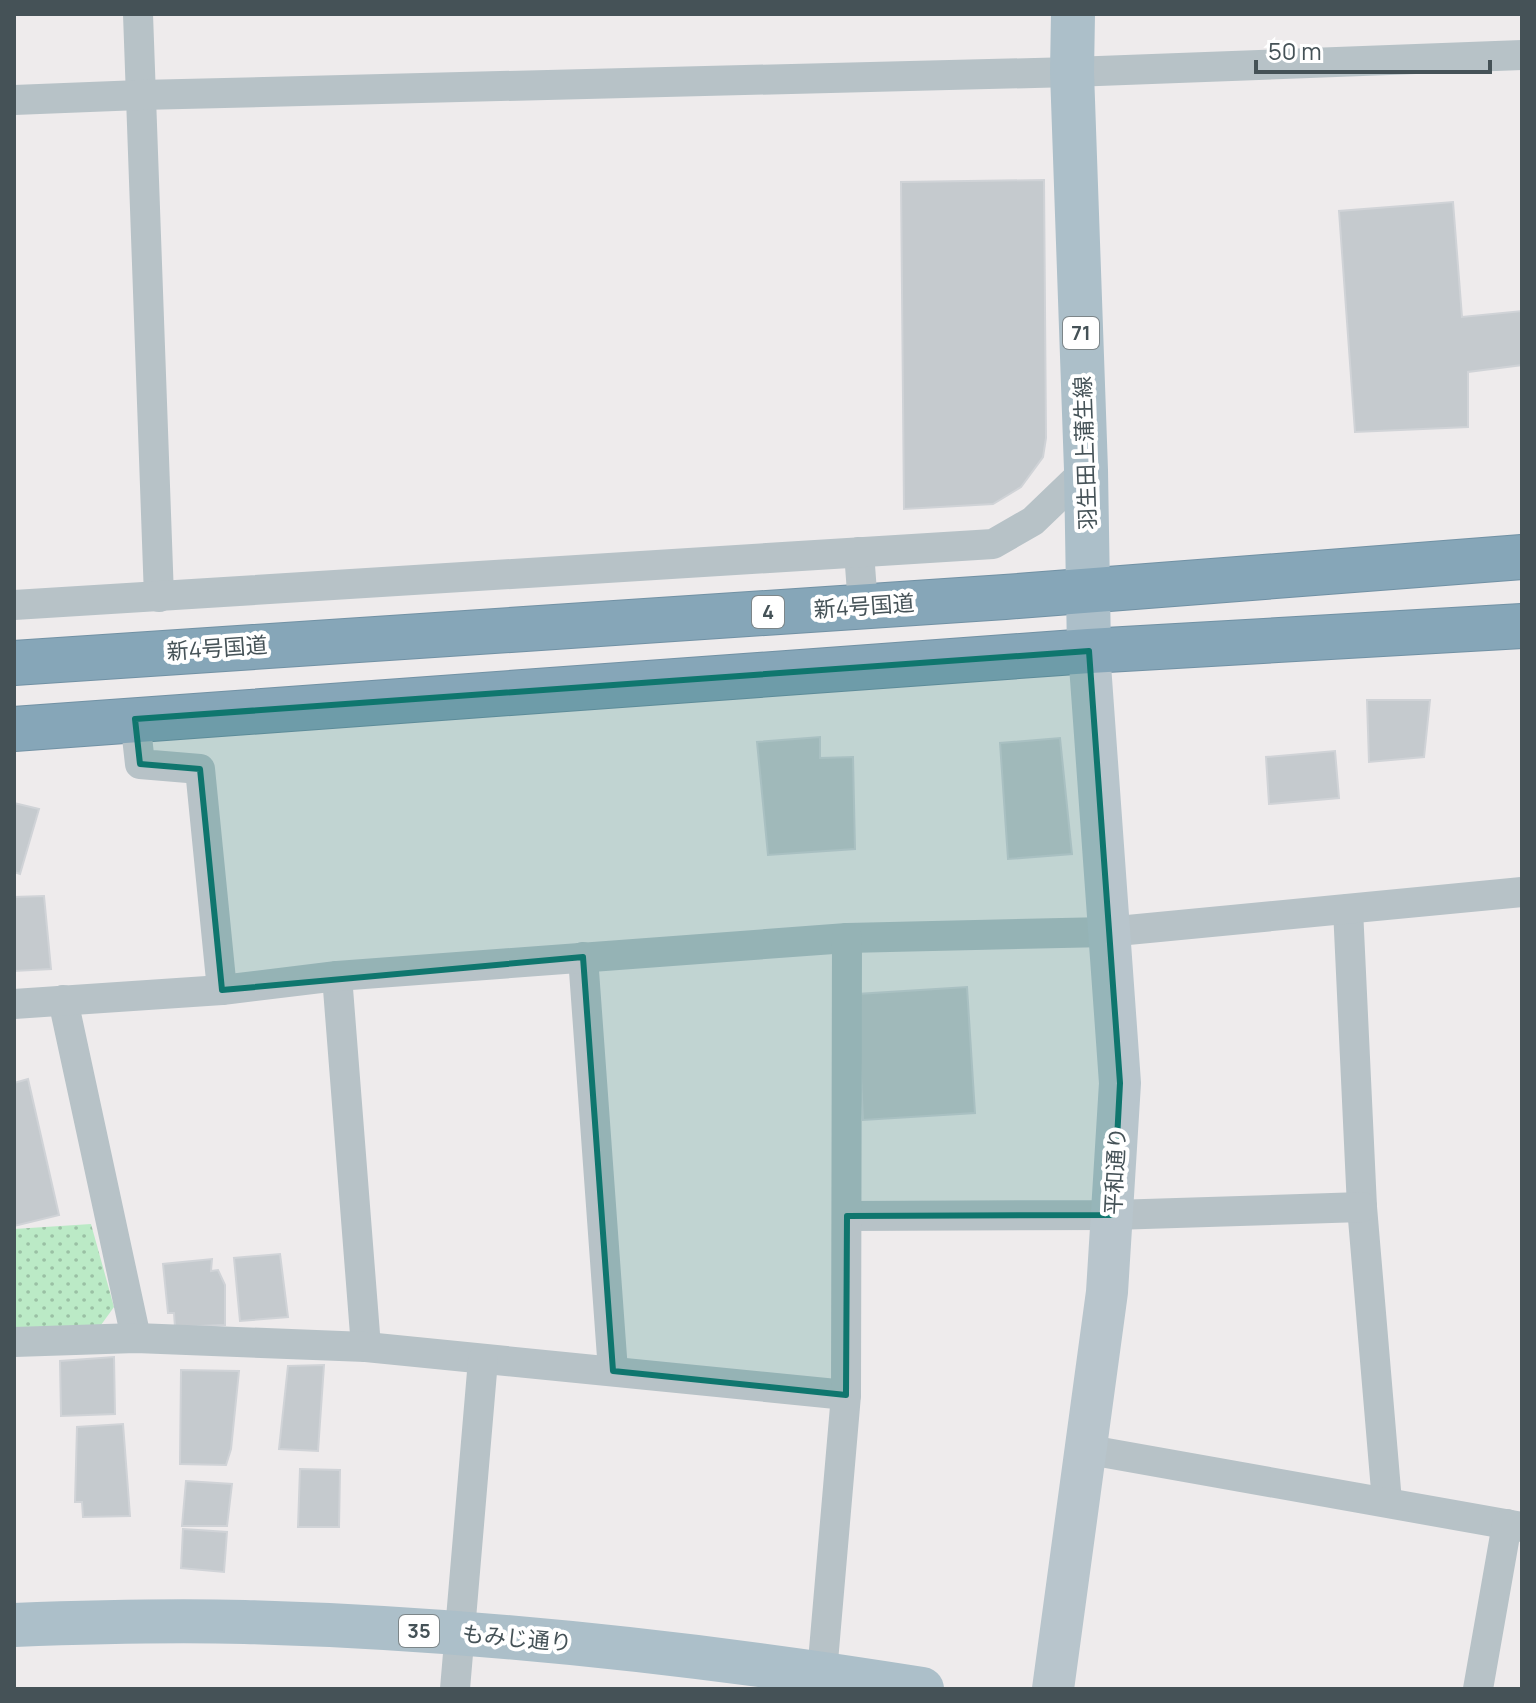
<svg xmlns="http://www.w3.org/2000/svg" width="1536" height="1703" font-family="Manrope,'Noto Sans JP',sans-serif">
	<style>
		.grass { fill: url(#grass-dots) }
		.building { fill: #c5cace; stroke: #d0d3d7; stroke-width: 2 }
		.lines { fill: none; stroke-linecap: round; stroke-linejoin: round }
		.highway-casing { stroke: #7191a4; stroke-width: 46 }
		.street { stroke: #b7c2c7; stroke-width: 30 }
		.secondary { stroke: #b8c5cc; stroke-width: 42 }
		.primary { stroke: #acbfc9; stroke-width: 44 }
		.highway { stroke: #86a6b8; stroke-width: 44 }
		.marked { fill: #0f766e; fill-opacity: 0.2; stroke: #0f766e; stroke-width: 6; stroke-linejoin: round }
		.labels { text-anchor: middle; stroke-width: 8; stroke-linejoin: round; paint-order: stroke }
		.shield { fill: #fff; stroke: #7d8689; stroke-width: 2 }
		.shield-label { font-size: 20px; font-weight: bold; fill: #455257 }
		.street-label { font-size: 22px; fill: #455257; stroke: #fff }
	</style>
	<defs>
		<pattern id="grass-dots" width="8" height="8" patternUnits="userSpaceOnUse" patternTransform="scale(2)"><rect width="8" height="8" fill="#bbeac6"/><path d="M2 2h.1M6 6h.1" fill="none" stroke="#9ac0a4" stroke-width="1.8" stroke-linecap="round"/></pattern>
	</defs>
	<rect width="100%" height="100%" fill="#eeebec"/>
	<polygon class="grass" points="91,1224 114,1307 101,1325 14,1329 14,1229"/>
	<g class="building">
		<polygon points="1044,180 1046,438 1043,457 1021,487 993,504 904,509 901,182"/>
		<polygon points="1453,202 1462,317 1522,311 1522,365 1468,372 1468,427 1355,432 1339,211"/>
		<polygon points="1367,700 1430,700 1424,757 1369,762"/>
		<polygon points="820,737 820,758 853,757 855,849 768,855 757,742"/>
		<polygon points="1060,738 1072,854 1008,859 1000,743"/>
		<polygon points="1335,751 1339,798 1269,804 1266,757"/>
		<polygon points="14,803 39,809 20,874 14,872"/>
		<polygon points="44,896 51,969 14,971 14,897"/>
		<polygon points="967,987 975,1113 863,1120 857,994"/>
		<polygon points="28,1079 59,1215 14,1226 14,1083"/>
		<polygon points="280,1254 288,1317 240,1321 234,1258"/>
		<polygon points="212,1259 211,1271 218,1270 225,1285 225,1325 175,1327 174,1313 168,1313 163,1264"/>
		<polygon points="114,1357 115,1414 61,1416 60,1361"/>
		<polygon points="324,1365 318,1451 279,1449 288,1366"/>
		<polygon points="181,1370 239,1371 231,1449 226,1465 180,1464"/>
		<polygon points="123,1424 130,1516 83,1517 82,1502 75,1502 77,1427"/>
		<polygon points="300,1469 340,1470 339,1527 298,1527"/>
		<polygon points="186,1481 232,1484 227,1526 182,1526"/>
		<polygon points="183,1529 227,1532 224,1572 181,1568"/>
	</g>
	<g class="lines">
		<defs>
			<g id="highway">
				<polyline points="14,663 1005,597 1522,557"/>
				<polyline points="14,729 1089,651 1522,626"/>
			</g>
		</defs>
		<use href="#highway" class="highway-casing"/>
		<g class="street">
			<polyline points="138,14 159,597"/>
			<polyline points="14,100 140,95 1072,72 1522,55"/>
			<polyline points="859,552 863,606"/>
			<polyline points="14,605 993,544 1033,521 1086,470"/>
			<polyline points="135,719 140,764 200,769 222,990"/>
			<polyline points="1348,909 1362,1207 1387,1502"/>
			<polyline points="583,957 613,1371"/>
			<polyline points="337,976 366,1347"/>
			<polyline points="63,1000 136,1338"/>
			<polyline points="14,1004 222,990 337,976 847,938 1107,932 1522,892"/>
			<polyline points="847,1216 1113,1215 1362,1207"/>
			<polyline points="14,1342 136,1338 366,1347 846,1395"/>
			<polyline points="1084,1449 1522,1527"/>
			<polyline points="822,1673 846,1395 847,938"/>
			<polyline points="455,1689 483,1360"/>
			<polyline points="1478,1689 1507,1524"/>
		</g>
		<polyline class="secondary" points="1053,1689 1107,1292 1120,1083 1089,651"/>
		<g class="primary">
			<polyline points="1073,14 1072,72 1086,470 1089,651"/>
			<path d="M14,1625C91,1622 168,1620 245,1622C471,1628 698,1653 922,1689"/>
		</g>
		<use href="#highway" class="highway"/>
	</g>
	<path class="marked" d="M1089,651L1120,1083L1113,1215L847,1216L846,1395L613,1371L583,957L222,990L200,769L140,764L135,719Z"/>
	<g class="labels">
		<g class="shield">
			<rect x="1063" y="317" width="36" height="32" rx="6"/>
			<rect x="752" y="596" width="32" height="32" rx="6"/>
			<rect x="399" y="1615" width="40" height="32" rx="6"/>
		</g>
		<g class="shield-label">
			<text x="1081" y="340">71</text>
			<text x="768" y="619">4</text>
			<text x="419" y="1638">35</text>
		</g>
		<g class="street-label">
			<text transform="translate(1085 453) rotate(-92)" y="8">羽生田上蒲生線</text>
			<text transform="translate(864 606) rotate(-4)" y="8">新4号国道</text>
			<text transform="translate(217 648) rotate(-4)" y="8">新4号国道</text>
			<text transform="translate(1115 1171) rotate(-87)" y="8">平和通り</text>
			<text transform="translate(517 1638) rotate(5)" y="8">もみじ通り</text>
		</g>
	</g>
	<rect width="1536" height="1703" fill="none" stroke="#455257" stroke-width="32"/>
	<path d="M1256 60v12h234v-12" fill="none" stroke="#455257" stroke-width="4"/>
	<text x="1268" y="60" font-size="24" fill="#455257" stroke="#ffffff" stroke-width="6" paint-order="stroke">50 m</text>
</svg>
